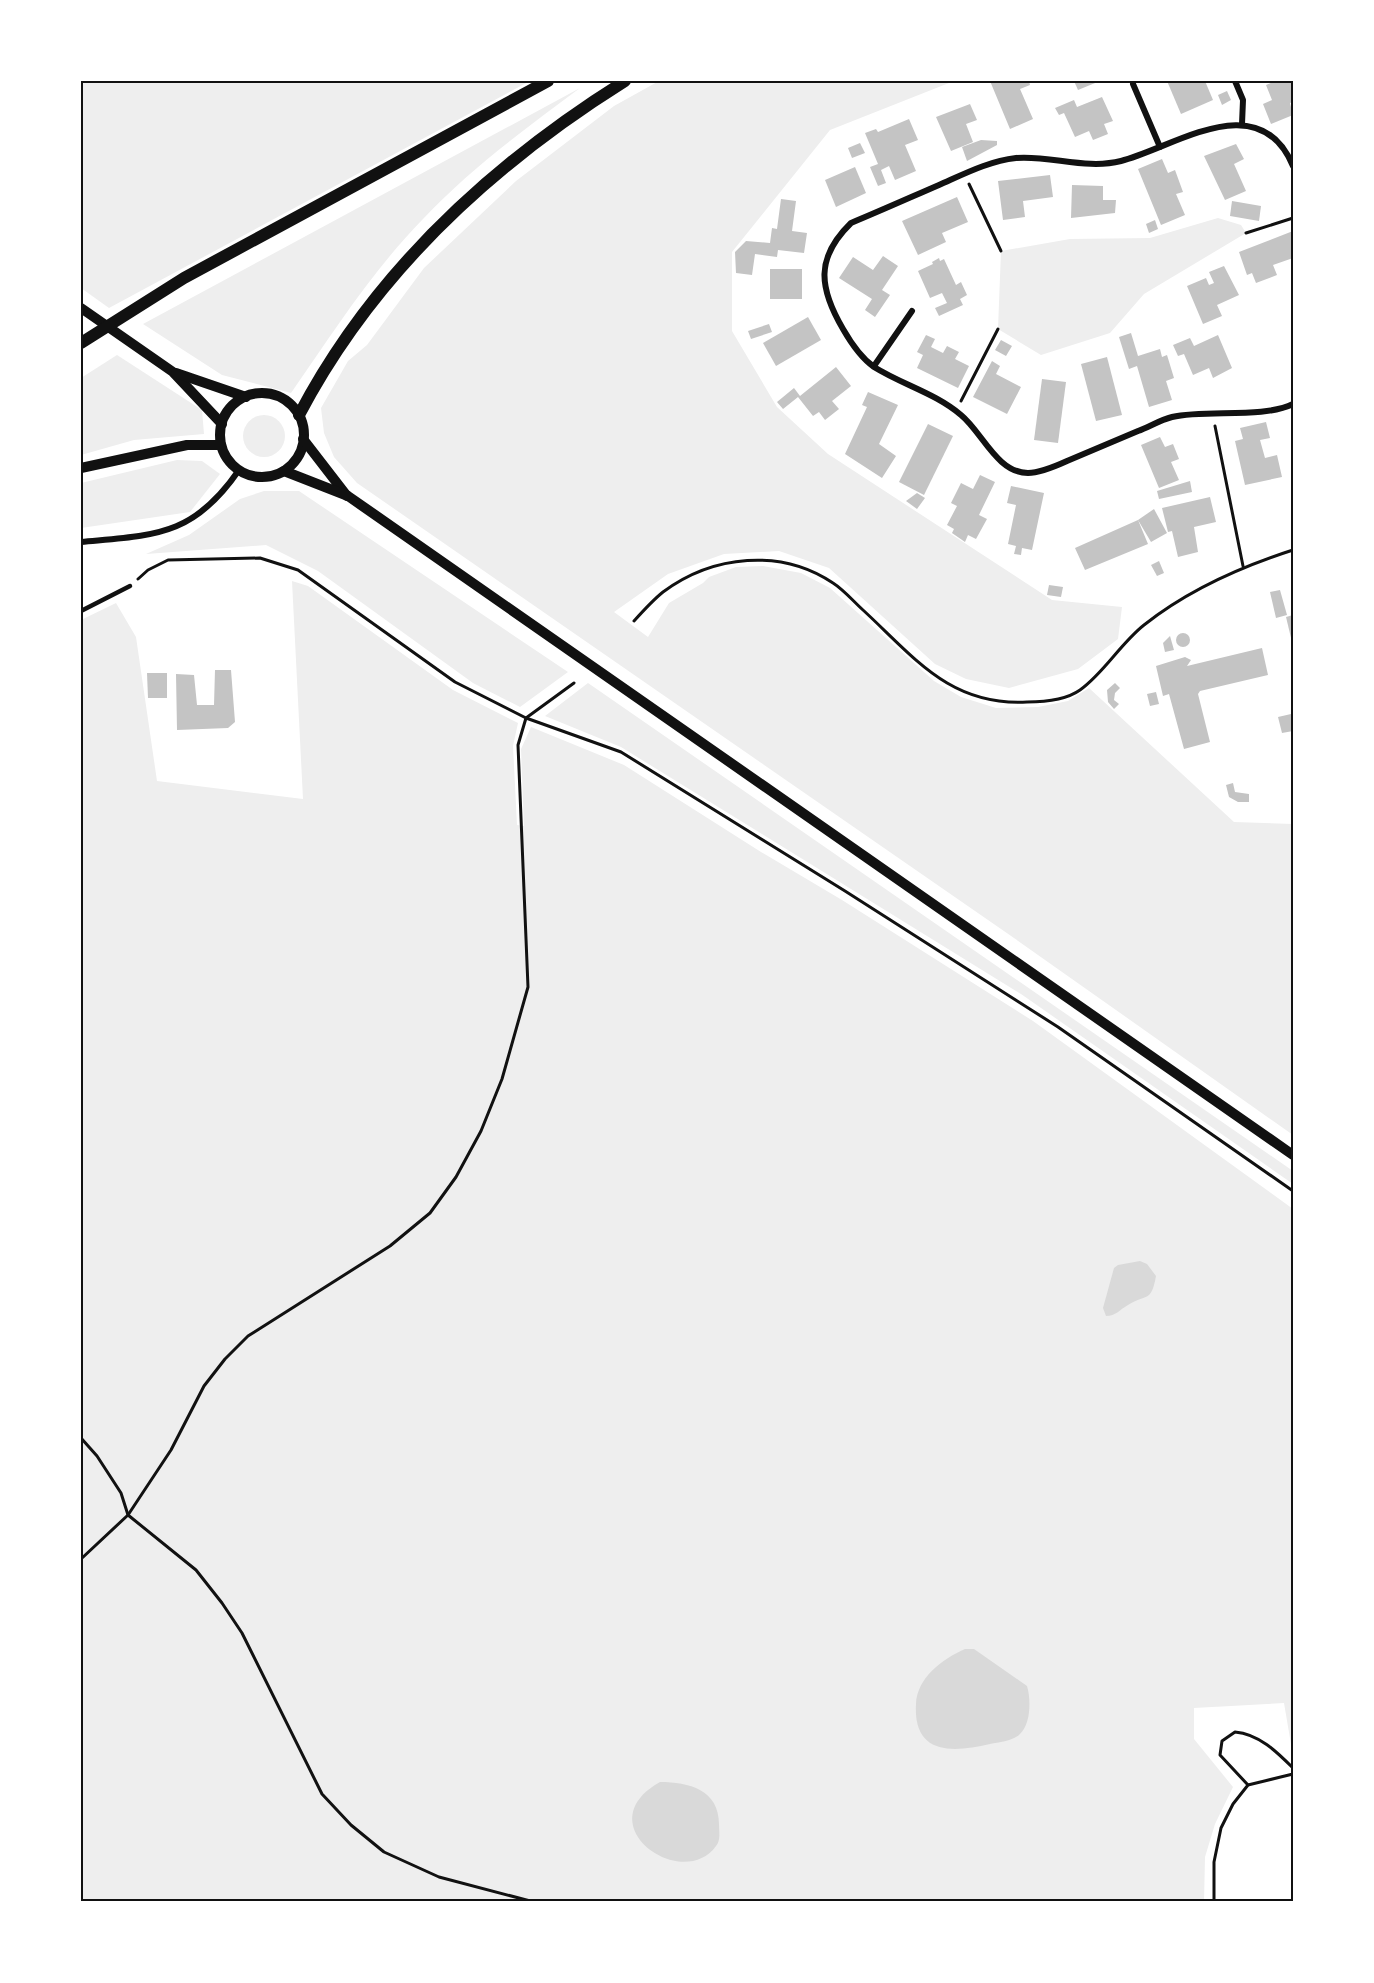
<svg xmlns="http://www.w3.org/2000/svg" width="1374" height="1983" font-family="'Roboto Condensed',sans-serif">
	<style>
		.green { fill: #eee }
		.water { fill: #d9d9d9 }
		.building { fill: #c4c4c4 }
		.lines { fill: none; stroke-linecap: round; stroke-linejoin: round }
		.path { stroke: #111; stroke-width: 3 }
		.service { stroke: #111; stroke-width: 4.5 }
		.minor { stroke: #111; stroke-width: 6 }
		.tertiary { stroke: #111; stroke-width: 10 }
		.secondary { stroke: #111; stroke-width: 12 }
		.neatline { fill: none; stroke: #111; stroke-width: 2 }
	</style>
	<rect width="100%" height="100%" fill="#fff"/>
	<g class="green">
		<polygon points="90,81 530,81 109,308 81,288 81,84"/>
		<polygon points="659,81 954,81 830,130 732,252 732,331 777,407 828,454 1052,600 1122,607 1118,639 1078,669 1009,688 966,679 935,664 829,568 779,551 724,554 668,574 614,612 648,637 669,603 703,583 709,577 736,567 763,566 801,573 830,588 934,681 961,697 996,708 1038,707 1068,701 1089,688 1234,822 1293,824 1293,1135 1014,938 357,483 334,457 324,433 321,408 348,361 367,345 424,268 516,181 614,106"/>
		<path d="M580,88C525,129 470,169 423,219C372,271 332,334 291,393L222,375L143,324Z"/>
		<polygon points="1218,218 1241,225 1246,233 1144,294 1110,333 1041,355 998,329 1001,251 1070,239 1150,238"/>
		<polygon points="117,355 202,410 204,434 134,440 81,455 81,378"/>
		<circle cx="264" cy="436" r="21"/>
		<polygon points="177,460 202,461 220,474 190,512 81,528 81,483"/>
		<polygon points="264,491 299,491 568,672 520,707 473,683 318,571 266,545 146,554 189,535 240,499"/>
		<polygon points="292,581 308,586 453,690 518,723 513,746 517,825 524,826 521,749 531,727 624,765 761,852 842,900 1033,1021 1293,1209 1293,1756 1284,1703 1194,1708 1194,1739 1233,1787 1215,1824 1205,1857 1204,1902 81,1902 81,620 116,603 136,637 157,781 303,799"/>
		<polygon points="588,683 1293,1171 1293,1184 1021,994 621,747 545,716"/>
	</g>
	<g class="water">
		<path d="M1140,1261L1147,1264L1156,1276C1151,1303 1147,1293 1128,1305C1119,1310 1116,1316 1106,1316L1103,1308L1114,1268L1118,1265Z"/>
		<path d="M965,1649H974L1027,1686C1031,1699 1031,1724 1020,1734C1013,1741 1000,1742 990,1744C952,1753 913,1755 916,1704C917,1678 942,1659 965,1649Z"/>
		<path d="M660,1782C689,1782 719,1790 719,1824C719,1832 721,1840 716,1846C682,1893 585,1824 660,1782Z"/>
	</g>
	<g class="building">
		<polygon points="990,81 1029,81 1030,85 1020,89 1033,119 1010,129"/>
		<polygon points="1074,81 1100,81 1078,90"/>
		<polygon points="1167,81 1205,81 1213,100 1181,114"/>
		<polygon points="1276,81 1293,81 1293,102 1290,103 1293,115 1271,124 1263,104 1272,100 1266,85"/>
		<polygon points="1227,91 1231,100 1222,105 1218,95"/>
		<polygon points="1102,97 1113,121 1104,124 1108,134 1093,140 1089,131 1075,137 1064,113 1059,115 1055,108 1074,100 1077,107"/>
		<polygon points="970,104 977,120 966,124 973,142 951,151 936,117"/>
		<polygon points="909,119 918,140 905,145 916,171 895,180 889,166 881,170 886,183 878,186 870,167 878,164 865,133 876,129 878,132"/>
		<polygon points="981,140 997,141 997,145 967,161 962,147"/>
		<polygon points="860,143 865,153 852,158 848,148"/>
		<polygon points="1236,144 1244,159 1234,164 1246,191 1225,200 1204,156"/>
		<polygon points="1162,159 1168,173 1175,170 1183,192 1176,194 1185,215 1161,225 1138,169"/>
		<polygon points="855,167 866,193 836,207 825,180"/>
		<polygon points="1050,175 1053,197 1023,201 1025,217 1003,220 998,181"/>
		<polygon points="1072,185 1103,186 1103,200 1116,200 1115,213 1071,218"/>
		<polygon points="957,197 968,222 942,233 946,242 918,255 902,221"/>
		<polygon points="781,199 796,201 792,231 807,233 804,253 778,250 777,257 755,254 752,275 736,273 735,252 746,241 770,243 772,228 777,229"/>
		<polygon points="1232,201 1261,206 1259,221 1230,216"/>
		<polygon points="1155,220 1158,229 1149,233 1146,224"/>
		<polygon points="1293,231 1293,258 1273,265 1277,275 1256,283 1252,273 1247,275 1239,252"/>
		<polygon points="883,256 898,266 882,290 890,295 875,317 865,310 872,299 839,278 853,257 873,270"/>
		<polygon points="939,258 940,261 944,259 956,285 961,282 967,295 960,299 963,305 939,316 935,308 947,303 942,293 930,298 918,271 933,264 932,262"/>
		<polygon points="1224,266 1239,295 1217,305 1222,316 1203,324 1187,286 1206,278 1209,285 1214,283 1209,272"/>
		<rect x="770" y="269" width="32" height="30"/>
		<polygon points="808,317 821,340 776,366 763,343"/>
		<polygon points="769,324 772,332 751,339 748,331"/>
		<polygon points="1131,333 1138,356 1160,349 1162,357 1167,355 1174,378 1166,381 1172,400 1149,407 1137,366 1129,369 1119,337"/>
		<polygon points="926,335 935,339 931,347 943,353 947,346 959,352 955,359 969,366 958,388 917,368 923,355 917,352"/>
		<polygon points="1218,335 1232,368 1213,378 1209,368 1193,375 1184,354 1178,356 1173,345 1190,338 1194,346"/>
		<polygon points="1001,340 1012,346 1006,356 995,350"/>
		<polygon points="1107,357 1122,415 1096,421 1081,364"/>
		<polygon points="992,361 1000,366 996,374 1021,387 1007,414 973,397"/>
		<polygon points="836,367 851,386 832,401 839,409 825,420 819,412 813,416 798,397 783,409 777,402 794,388 800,396"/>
		<polygon points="1042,379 1066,382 1058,443 1034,440"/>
		<polygon points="868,392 898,405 879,444 896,456 882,478 845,454 867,407 862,405"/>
		<polygon points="1266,422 1270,438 1260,440 1265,458 1277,455 1282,477 1245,485 1235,441 1243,439 1240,428"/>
		<polygon points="928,424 953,436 924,495 899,482"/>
		<polygon points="1160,437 1165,447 1173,444 1179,459 1171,462 1179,480 1159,488 1141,445"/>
		<polygon points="980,475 995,482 979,515 987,519 976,539 968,535 965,542 952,533 954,529 947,525 957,506 951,503 961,483 973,489"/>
		<polygon points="1190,481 1192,492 1159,499 1157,491"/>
		<polygon points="1011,486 1044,493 1032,550 1022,548 1021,555 1014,554 1016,546 1008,544 1016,505 1007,503"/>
		<polygon points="917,493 925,498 917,509 906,501"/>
		<polygon points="1210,497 1216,522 1194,527 1198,552 1178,557 1172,531 1168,532 1162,508"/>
		<polygon points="1154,509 1167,533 1151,542 1138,520 1148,544 1085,570 1075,548 1138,520"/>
		<polygon points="1159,561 1164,573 1157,576 1151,565"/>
		<polygon points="1049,585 1063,587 1061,597 1047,595"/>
		<polygon points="1280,590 1287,615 1276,618 1270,592"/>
		<polygon points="1293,615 1293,642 1292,642 1286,617"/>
		<circle cx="1183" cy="640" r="7"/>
		<polygon points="1170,636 1174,650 1165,652 1163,643"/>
		<polygon points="1262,648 1268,675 1200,691 1198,694 1210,742 1184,749 1169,694 1163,696 1156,666 1185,657 1191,660 1187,666"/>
		<polygon points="215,670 231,670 235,722 228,728 177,730 176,674 194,675 197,705 214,705"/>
		<polygon points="147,673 167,673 167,698 148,698"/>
		<polygon points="1115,683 1120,688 1115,693 1114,700 1119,704 1114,709 1108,702 1107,690"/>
		<polygon points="1156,692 1159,704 1150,706 1147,694"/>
		<polygon points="1291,714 1293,731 1282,733 1278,717"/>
		<polygon points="1233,783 1235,792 1249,794 1249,802 1238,802 1229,797 1226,785"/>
	</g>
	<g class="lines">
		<g class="path">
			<polyline points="969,184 1001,251"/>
			<polyline points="1246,233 1293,218"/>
			<polyline points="961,401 998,329"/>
			<polyline points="1215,426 1243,566"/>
			<polyline points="138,579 148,570 168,560 260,558 298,570 455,682 526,718 621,752 845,891 1058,1027 1293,1191"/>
			<path d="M634,621C643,611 653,600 663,592C713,555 781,548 833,583C844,590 854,602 863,610C915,658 950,706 1027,702C1044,702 1066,700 1080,690C1104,673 1120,644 1144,625C1188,590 1240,567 1293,550"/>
			<polyline points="81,1438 97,1456 121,1493 128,1515 196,1570 222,1603 242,1633 322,1794 351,1825 384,1852 439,1877 534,1902"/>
			<polyline points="81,1559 128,1515 171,1450 204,1386 225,1359 248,1336 390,1246 430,1213 456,1177 481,1131 502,1079 528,987 518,745 526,718 574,683"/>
			<path d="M1248,1785L1220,1755L1222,1741L1235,1732C1259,1734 1277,1752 1293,1768"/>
			<polyline points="1214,1902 1214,1862 1221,1828 1233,1804 1248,1785 1293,1774"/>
		</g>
		<polyline class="service" points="81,611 130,586"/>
		<g class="minor">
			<polyline points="1235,81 1243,100 1242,124"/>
			<polyline points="1133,84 1160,147"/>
			<path d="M1293,166C1259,85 1175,147 1121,161C1086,170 1050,155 1016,158C989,161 964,174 939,185C909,198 880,211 851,223C815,258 819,288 843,329C851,343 860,357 874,367C903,385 935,393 961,415C982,432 997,473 1028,473C1040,473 1056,466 1067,461C1091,451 1114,441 1138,431C1149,427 1160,420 1172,417C1207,409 1262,419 1293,404"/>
			<polyline points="874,366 912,311"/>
			<path d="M81,542C155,535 193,537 239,470"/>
		</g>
		<g class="tertiary">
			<polyline points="81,308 173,372 222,424"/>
			<polyline points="176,373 246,397"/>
			<circle cx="262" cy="435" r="42"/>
			<polyline points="303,439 347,496"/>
			<polyline points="81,468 187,445 221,445"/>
			<polyline points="284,471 348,496 1293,1155"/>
		</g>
		<g class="secondary">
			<polyline points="81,343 184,278 548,81"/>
			<path d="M299,415C373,274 491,165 625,81"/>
		</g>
	</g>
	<rect width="1374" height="1983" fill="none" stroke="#ffffff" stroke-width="165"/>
	<rect x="82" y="82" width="1210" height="1818" class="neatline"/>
</svg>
